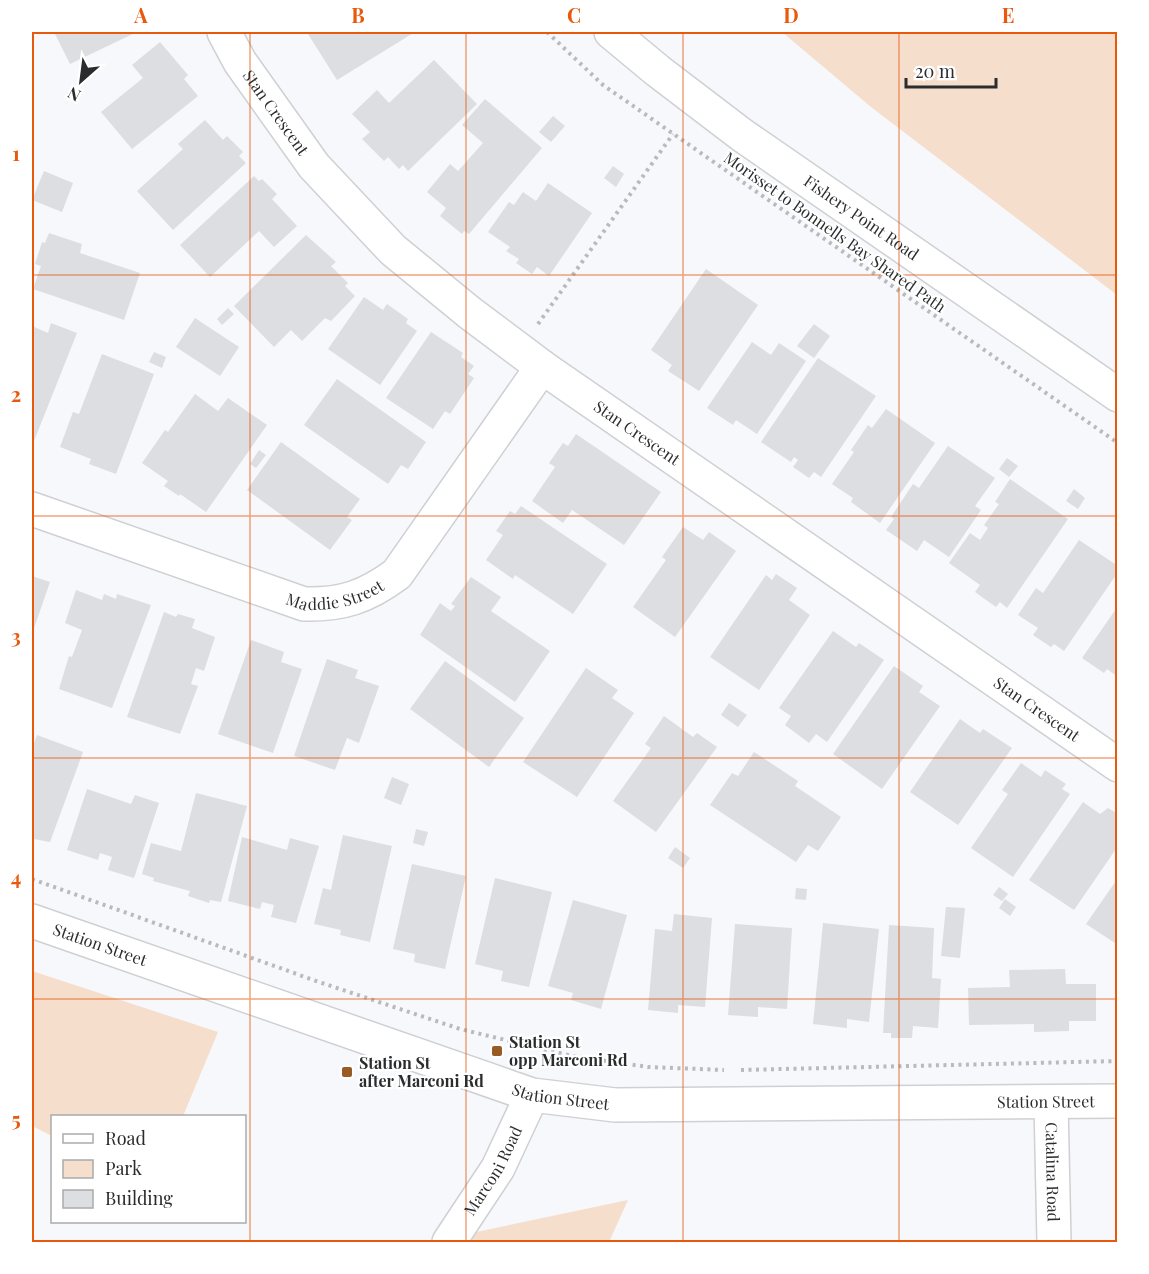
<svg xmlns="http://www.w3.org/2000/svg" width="1149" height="1274" font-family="'Playfair Display',serif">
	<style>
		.green { fill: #f6decd }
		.building { fill: #dcdee1 }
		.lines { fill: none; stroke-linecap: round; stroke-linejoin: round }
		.street-casing { stroke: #ced0d3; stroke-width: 36 }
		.secondary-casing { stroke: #ced0d3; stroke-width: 36 }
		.path { stroke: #b9babd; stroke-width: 4; stroke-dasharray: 3 4.5; stroke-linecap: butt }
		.street { stroke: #fff; stroke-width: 33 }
		.secondary { stroke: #fff; stroke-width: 33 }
		.grid { fill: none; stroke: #e8590c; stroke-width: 1.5; stroke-opacity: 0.55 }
		.poi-dot { fill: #9a5a24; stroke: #fff; stroke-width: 2 }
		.labels { text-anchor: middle; stroke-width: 4.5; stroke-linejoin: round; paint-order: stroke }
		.street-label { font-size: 16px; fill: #2b2c2d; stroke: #fff }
		.poi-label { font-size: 16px; font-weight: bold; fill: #2b2c2d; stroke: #fff; text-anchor: start }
		.neatline { fill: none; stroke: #e8590c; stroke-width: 2 }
		.grid-label { font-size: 20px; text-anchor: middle; font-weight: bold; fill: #e8590c }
	</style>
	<rect width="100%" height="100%" fill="#f6f8fb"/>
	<g class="green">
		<polygon points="782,32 1117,32 1117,295 871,107"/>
		<polygon points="32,971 218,1032 183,1116 52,1116 52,1136 32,1126"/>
		<polygon points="628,1200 609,1242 429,1242"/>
	</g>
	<g class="building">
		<polygon points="54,32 137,32 70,64"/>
		<polygon points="312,32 415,32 337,80 308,34"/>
		<polygon points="160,42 188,75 184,79 198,96 132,149 101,112 143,78 132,65"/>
		<polygon points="434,60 477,104 408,171 403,165 399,169 388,157 384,161 362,139 370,132 352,114 377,90 389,103"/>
		<polygon points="485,99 542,148 469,234 464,231 462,234 440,216 446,208 427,192 450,164 458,171 483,143 462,125"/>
		<polygon points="553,116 565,126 551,142 539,132"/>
		<polygon points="205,120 223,140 227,136 243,152 239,156 246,163 173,230 137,191 183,149 178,144"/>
		<polygon points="613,166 624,174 616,187 604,178"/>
		<polygon points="44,171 73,183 62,212 32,200"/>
		<polygon points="254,176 259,181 262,179 277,194 272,199 297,226 274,247 259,231 210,277 180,245"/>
		<polygon points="548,183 592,213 549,276 537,267 532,274 516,263 519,259 506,251 510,247 488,232 509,202 514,205 523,192 536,201"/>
		<polygon points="49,233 82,244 80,253 140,273 124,320 33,289 41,266 35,264 42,242 45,243"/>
		<polygon points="306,235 336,262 331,266 348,283 345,286 355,296 331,321 325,318 302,341 291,330 274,347 234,306"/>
		<polygon points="706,269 758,305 699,391 668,371 672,365 651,350"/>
		<polygon points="364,297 383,310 387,304 408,319 406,323 417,331 380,385 328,349"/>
		<polygon points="228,308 234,314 222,325 217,319"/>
		<polygon points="195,318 239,347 220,376 176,347"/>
		<polygon points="51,323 77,333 32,446 32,326 48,333"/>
		<polygon points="814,324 830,336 814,358 797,346"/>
		<polygon points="431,332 463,353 461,357 474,366 468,374 474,378 450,414 445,411 433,429 386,398"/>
		<polygon points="752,342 771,355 779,343 806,361 757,434 736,420 733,425 707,408"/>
		<polygon points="154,352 166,357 162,368 149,362"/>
		<polygon points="102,354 154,374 116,474 89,464 91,459 60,447 73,412 79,414"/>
		<polygon points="818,358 876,396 821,477 814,472 809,478 793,467 798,460 794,457 791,462 761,442"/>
		<polygon points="337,379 426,442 408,469 401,465 388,484 304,425"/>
		<polygon points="195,394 218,411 228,398 267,425 206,512 180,494 179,496 164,486 168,481 142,463 165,430 168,432"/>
		<polygon points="886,409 935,443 880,523 851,502 853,498 832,484 854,452 851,450 868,425 872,428"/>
		<polygon points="576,434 661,492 624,545 572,510 563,523 532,501 555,467 549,463 563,443 568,446"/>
		<polygon points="281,442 360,499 347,517 352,520 330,550 247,490"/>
		<polygon points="948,446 995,478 975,506 981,510 949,557 924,540 917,551 886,530 894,519 891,517 913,484 919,488"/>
		<polygon points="259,450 266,455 256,468 250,464"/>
		<polygon points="1007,458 1018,466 1009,477 999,469"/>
		<polygon points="1010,479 1068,519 1007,608 1000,602 996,607 975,592 980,585 949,563 970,533 980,540 988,528 984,525 999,504 995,502"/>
		<polygon points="1074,489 1085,498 1078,509 1066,501"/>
		<polygon points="521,506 607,564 573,614 515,575 513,579 486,560 503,535 496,531 510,511 515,514"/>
		<polygon points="683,527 703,540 709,532 736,551 675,637 633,607 666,560 662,557"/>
		<polygon points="1079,540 1118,566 1118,572 1064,651 1054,644 1051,647 1033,635 1038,628 1018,615 1036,588 1043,593"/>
		<polygon points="776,574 797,588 789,600 810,615 759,690 710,657 766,575 772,580"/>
		<polygon points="32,576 50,582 32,634"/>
		<polygon points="471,577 501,597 491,611 550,651 515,702 420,635 440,603 451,611 455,606 451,604"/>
		<polygon points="76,590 102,600 104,594 116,599 117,594 151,605 112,708 59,689 69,656 72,657 82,630 65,623"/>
		<polygon points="1118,606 1118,677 1107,669 1104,673 1082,658"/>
		<polygon points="164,612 176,617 178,614 195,619 192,628 215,637 204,671 196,668 191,684 198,686 180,734 127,717"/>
		<polygon points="833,631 856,647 859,643 884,660 827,742 816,734 809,743 785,725 791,716 779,708"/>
		<polygon points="251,640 284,652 281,662 302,669 273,753 218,734"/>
		<polygon points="327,659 358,670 355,678 379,686 359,743 347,738 335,770 294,756"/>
		<polygon points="445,661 524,718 489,767 410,709"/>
		<polygon points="894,666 923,686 919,692 940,706 882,789 833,754"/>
		<polygon points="586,668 618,690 612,698 634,713 577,797 523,762"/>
		<polygon points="729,703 747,715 738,727 721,715"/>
		<polygon points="664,716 693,737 697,733 717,747 656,832 613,801 651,748 645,744"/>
		<polygon points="960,719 980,733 983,729 1012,748 958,825 910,792"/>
		<polygon points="37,735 83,752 50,842 34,839 32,843 32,749"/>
		<polygon points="754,752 798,781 795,786 841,817 818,851 808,845 796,862 710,805 732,773 738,776"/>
		<polygon points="1021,763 1041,777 1045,770 1066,784 1062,789 1070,794 1013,877 971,848 1008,794 1002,790"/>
		<polygon points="392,777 409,784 401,805 384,798"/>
		<polygon points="87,789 131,804 135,795 159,803 134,878 108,870 112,857 100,853 98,860 67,850"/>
		<polygon points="196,793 247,806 221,902 210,900 209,903 188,896 190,891 153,881 154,878 142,874 151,843 181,851"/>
		<polygon points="1083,802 1100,814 1108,808 1118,814 1118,846 1074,910 1029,880"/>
		<polygon points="416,829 428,832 424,846 413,843"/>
		<polygon points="343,835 392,846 370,942 340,935 341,930 314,924 323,888 331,890"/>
		<polygon points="242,837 287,850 290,838 319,846 296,923 271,917 274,905 262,902 260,909 228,901"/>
		<polygon points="675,847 690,858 683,868 668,858"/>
		<polygon points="412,864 466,876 445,969 414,962 415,954 393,949"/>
		<polygon points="495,878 552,892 529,987 501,981 503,971 475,964"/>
		<polygon points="1118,878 1118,945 1086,924"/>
		<polygon points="999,887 1008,894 1002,901 993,895"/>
		<polygon points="796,888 807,889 806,900 795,899"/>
		<polygon points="1005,899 1016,907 1010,916 999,908"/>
		<polygon points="573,900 627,915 601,1009 571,1000 573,993 548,986"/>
		<polygon points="946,907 965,908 960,958 941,956"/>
		<polygon points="674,914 712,918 705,1007 678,1005 678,1013 648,1010 655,929 672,931"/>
		<polygon points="823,923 879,929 869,1022 847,1019 847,1028 813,1024"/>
		<polygon points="735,924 792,928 787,1009 758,1007 758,1017 728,1015"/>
		<polygon points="889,925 934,928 932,978 941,979 938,1028 913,1026 912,1038 891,1038 891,1033 883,1033"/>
		<polygon points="1065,969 1066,984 1096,984 1096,1021 1069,1021 1069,1031 1034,1032 1034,1024 969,1025 968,988 1010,987 1009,970"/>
	</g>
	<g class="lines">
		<defs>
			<g id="street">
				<path id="s1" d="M224,32L240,62L314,166L393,250L470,313L542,367L1118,765"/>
				<path id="s2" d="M32,509L304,604C342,605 366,597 397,574L542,367"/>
				<path id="s3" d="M1051,1103L1054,1242"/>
				<path id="s4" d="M449,1242L498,1168L532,1095"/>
			</g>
			<g id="secondary">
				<path id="s5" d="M611,32L658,71L742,135L1118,395"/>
				<path id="s6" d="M32,921L532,1095L615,1105L1118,1101"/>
			</g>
		</defs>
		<use href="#street" class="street-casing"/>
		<use href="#secondary" class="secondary-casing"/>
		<g class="path">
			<polyline points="547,32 603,85 1118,443"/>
			<polyline points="538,324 673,134"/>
			<polyline points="32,879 319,982 460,1029 572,1056 648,1067 724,1070"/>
			<polyline points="741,1070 1118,1061"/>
		</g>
		<use href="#street" class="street"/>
		<use href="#secondary" class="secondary"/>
	</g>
	<path class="grid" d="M250,32V1242M466,32V1242M683,32V1242M899,32V1242M32,275H1118M32,516H1118M32,758H1118M32,999H1118"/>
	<g class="poi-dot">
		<rect x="491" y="1045" width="12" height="12" rx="3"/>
		<rect x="341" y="1066" width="12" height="12" rx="3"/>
	</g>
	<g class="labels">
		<g class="street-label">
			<text dy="6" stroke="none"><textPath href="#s1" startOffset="96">Stan Crescent</textPath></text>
			<text dy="6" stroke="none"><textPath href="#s5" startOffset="312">Fishery Point Road</textPath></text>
			<text transform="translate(835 232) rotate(35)" y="6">Morisset to Bonnells Bay Shared Path</text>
			<text dy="6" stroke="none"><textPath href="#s1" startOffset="582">Stan Crescent</textPath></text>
			<text dy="6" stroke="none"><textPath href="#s2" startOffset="320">Maddie Street</textPath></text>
			<text dy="6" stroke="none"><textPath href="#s1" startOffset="1068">Stan Crescent</textPath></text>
			<text dy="6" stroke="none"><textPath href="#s6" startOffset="72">Station Street</textPath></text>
			<text dy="6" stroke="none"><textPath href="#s6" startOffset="558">Station Street</textPath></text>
			<text dy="6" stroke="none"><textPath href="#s6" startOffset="1044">Station Street</textPath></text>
			<text dy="6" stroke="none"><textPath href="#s4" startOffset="84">Marconi Road</textPath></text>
			<text dy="6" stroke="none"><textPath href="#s3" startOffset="69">Catalina Road</textPath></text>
		</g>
		<g class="poi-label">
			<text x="509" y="1048">Station St<tspan x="509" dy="18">opp Marconi Rd</tspan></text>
			<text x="359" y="1069">Station St<tspan x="359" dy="18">after Marconi Rd</tspan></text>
		</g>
	</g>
	<rect width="1149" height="1274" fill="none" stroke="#ffffff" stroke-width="66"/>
	<rect x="51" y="1115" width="195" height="108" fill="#ffffff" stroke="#aaabab" stroke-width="1.5"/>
	<rect x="63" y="1134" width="30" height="9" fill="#ffffff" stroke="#aaabab" stroke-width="1.5"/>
	<text x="105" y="1145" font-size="18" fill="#2b2c2d">Road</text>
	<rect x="63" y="1160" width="30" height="18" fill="#f6decd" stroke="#aaabab" stroke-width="1.5"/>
	<text x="105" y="1175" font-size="18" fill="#2b2c2d">Park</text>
	<rect x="63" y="1190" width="30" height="18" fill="#dcdee1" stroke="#aaabab" stroke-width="1.5"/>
	<text x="105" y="1205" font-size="18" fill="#2b2c2d">Building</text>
	<g transform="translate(81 81) rotate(208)" stroke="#ffffff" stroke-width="4.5" paint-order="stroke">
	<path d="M0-4.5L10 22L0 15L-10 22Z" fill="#2b2c2d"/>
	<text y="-9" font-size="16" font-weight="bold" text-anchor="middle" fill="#2b2c2d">N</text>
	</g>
	<path d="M906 78v9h90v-9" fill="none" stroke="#2b2c2d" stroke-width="3"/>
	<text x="915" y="78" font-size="18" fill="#2b2c2d" stroke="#ffffff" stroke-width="4.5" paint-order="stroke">20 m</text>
	<rect x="33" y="33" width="1083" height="1208" class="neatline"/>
	<g class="grid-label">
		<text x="141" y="23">A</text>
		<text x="358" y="23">B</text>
		<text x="574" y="23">C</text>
		<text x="791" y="23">D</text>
		<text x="1008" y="23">E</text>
		<text x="16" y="161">1</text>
		<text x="16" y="402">2</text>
		<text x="16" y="644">3</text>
		<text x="16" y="885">4</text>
		<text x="16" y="1127">5</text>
	</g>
</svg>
